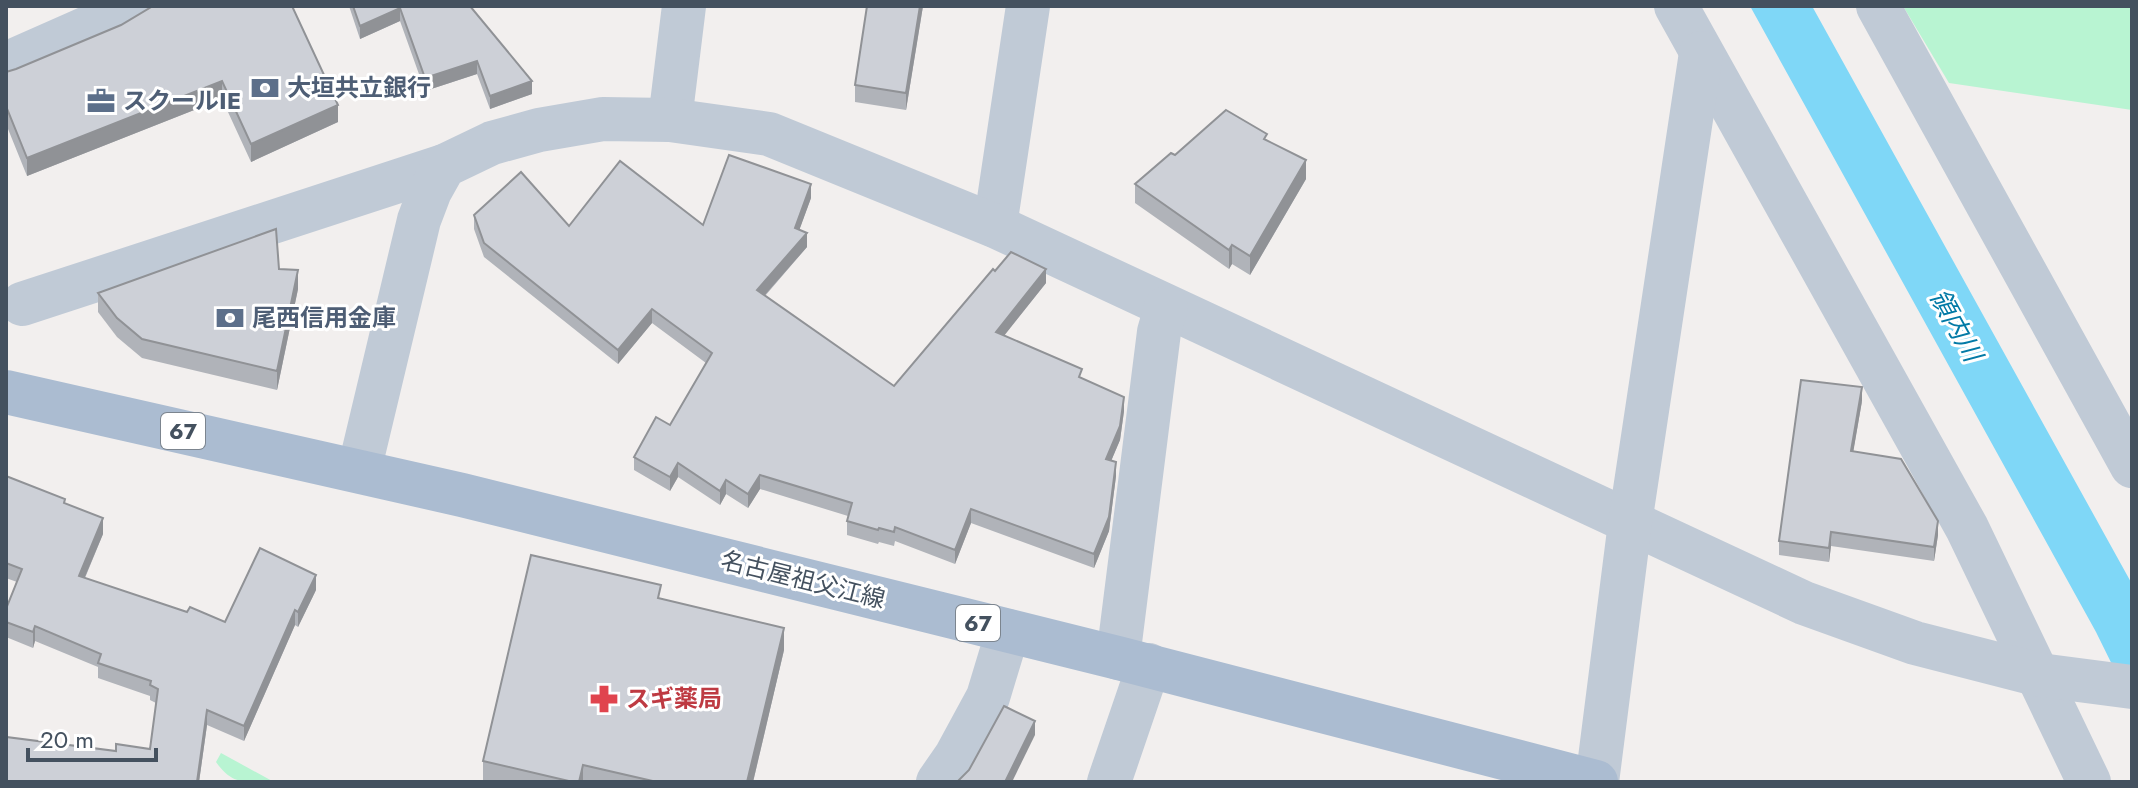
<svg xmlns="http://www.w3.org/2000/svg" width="2138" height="788" font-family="Jost,'Noto Sans JP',sans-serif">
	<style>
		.green { fill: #b8f4d2 }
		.water { fill: #7fd7f7 }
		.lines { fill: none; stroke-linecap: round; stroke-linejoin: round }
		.minor { stroke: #c0cad6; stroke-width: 44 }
		.major { stroke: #abbcd1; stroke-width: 44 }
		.wall { fill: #b0b3b9 }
		.shaded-wall { fill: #909296 }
		.building { fill: #cdd0d7; stroke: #909296; stroke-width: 2 }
		.labels { text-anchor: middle; stroke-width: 6; stroke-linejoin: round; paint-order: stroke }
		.shield { fill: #fff; stroke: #7c858f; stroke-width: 2 }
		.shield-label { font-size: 22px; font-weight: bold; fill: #44515f }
		.service-label { font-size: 24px; font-weight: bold; fill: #4e5e75; stroke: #fff; text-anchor: start }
		.street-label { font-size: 24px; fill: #44515f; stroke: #fff }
		.health-label { font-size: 24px; font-weight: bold; fill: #be3a42; stroke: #fff; text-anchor: start }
		.water-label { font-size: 26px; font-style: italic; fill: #027aa6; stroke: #fff }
	</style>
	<rect width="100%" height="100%" fill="#f2efee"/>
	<g class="green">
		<polygon points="1903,6 2132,6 2132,110 1949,83"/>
		<path d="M221,753L274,782C246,782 233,786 216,762Z"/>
	</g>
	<polygon class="water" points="1750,6 1812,6 2132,584 2132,705 2096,632"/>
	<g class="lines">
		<g class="minor">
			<polyline points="1676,6 1967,528 2089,782"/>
			<polyline points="1878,6 2132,466"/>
			<polyline points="6,64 137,6"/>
			<polyline points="670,120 684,6"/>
			<polyline points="995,226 1028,6"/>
			<polyline points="22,304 444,166"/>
			<polyline points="359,471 419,220 430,191 444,166 492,143 539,130 603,119 670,120 769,134 995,226 1804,603 1915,643 2040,675 2132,687"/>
			<polyline points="1118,658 1159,332 1166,308"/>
			<polyline points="938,782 956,756 988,697 1008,631"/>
			<polyline points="1109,782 1149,665"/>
			<polyline points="1597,782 1630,523 1701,53"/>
		</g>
		<polyline class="major" points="6,392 462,495 1118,658 1596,782"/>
	</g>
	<g class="wall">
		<polygon points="349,6 470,6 532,94 490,109 477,74 425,91 400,21 360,39"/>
		<polygon points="867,6 923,6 906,110 855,102 855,85"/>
		<polygon points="121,25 338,122 251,162 222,99 27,176 6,124 6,72 16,69"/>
		<polygon points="1267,140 1306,179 1250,275 1232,264 1229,269 1135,203 1135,184 1175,155"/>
		<polygon points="811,198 799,230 807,247 765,296 894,386 995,271 1046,283 1004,335 1082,378 1124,411 1120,440 1111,461 1116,476 1109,531 1094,568 971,523 955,564 895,541 894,546 879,542 878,544 847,535 847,521 848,516 760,489 748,508 726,494 720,505 678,477 670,491 634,470 634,457 670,425 706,363 652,323 618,364 484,257 474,229 474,215 569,226 703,225"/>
		<polygon points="279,269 298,289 277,390 142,358 117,337 98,312 98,293"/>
		<polygon points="1862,401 1853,452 1938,535 1934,561 1831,546 1829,562 1779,555 1779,541"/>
		<polygon points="6,476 65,504 103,534 85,578 187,612 225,622 316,590 298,627 295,625 244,741 207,725 199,782 6,782 116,751 150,749 156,703 150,700 150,696 98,678 98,667 35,641 33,648 6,637 6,609 17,582 6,578"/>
		<polygon points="661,599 784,650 753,782 483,782 483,761"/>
	</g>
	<g class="shaded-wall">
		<polygon points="920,6 923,6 906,110 906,93"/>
		<polygon points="400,8 400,21 360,39 360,26"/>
		<polygon points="477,61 477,74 425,91 425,78"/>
		<polygon points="222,81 222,99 27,176 27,158"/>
		<polygon points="532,81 532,94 490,109 490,96"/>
		<polygon points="338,105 338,122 251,162 251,144"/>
		<polygon points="1306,160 1306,179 1250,275 1250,256"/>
		<polygon points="811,184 811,198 795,242 795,228"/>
		<polygon points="807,233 807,247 757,304 757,290"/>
		<polygon points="1232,245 1232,264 1229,269 1229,250"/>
		<polygon points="1046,269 1046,283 996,346 996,332"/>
		<polygon points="298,270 298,289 277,390 277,371"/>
		<polygon points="652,309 652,323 618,364 618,350"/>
		<polygon points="1862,387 1862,401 1851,465 1851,451"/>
		<polygon points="1124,397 1124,411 1120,440 1106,473 1106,459"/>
		<polygon points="1116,462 1116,476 1109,531 1094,568 1094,554"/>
		<polygon points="678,463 678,477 670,491 670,477"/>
		<polygon points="760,475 760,489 748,508 748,494"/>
		<polygon points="726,480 726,494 720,505 720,491"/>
		<polygon points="971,509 971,523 955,564 955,550"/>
		<polygon points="103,518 103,534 79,591 79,576"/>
		<polygon points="1938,521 1938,535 1934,561 1934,547"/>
		<polygon points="1831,532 1831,546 1829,562 1829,548"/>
		<polygon points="316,575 316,590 298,627 298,612"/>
		<polygon points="295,610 295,625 244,741 244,726"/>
		<polygon points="35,626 35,641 33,648 33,632"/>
		<polygon points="784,628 784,650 753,782 747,782"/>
		<polygon points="207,710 207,725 199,782 197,782"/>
		<polygon points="1035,721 1035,735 1012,782 1005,782"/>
		<polygon points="583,765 583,782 579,782"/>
	</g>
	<g class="building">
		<polygon points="153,6 292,6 338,105 251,144 222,81 27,158 6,106 6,72 16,69 121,25"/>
		<polygon points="353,6 470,6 532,81 490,96 477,61 425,78 400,8 360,26"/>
		<polygon points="867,6 920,6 906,93 855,85"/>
		<polygon points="1226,110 1267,134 1264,139 1306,160 1250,256 1232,245 1229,250 1135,184 1171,153 1175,155"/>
		<polygon points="729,155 811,184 795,228 807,233 757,290 894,386 993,269 995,271 1011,252 1046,269 996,332 1082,369 1079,377 1124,397 1120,426 1106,459 1116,462 1109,517 1094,554 971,509 955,550 895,527 894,532 879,528 878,530 847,521 852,503 760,475 748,494 726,480 720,491 678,463 670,477 634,457 656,417 670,425 712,353 652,309 618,350 484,243 474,215 521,172 569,226 620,161 703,225"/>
		<polygon points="276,229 279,269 298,270 277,371 142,339 117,318 98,293"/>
		<polygon points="1801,380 1862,387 1851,451 1901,459 1938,521 1934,547 1831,532 1829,548 1779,541"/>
		<polygon points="6,476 65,499 64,503 103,518 79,576 187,612 190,607 225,622 260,548 316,575 298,612 295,610 244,726 207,710 197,782 6,782 6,737 116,751 116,744 150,749 158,689 150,685 151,681 98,663 101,654 35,626 33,632 6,622 6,609 22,569 6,563"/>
		<polygon points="531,555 661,585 658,598 784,628 747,782 657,782 583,765 579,782 573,782 483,761"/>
		<polygon points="1004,706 1035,721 1005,782 1006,782 957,782 969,770"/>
	</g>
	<defs>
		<symbol id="bank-bare" viewBox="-9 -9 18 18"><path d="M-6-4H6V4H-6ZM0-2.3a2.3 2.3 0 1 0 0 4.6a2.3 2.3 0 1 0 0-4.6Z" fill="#5c6f8a" stroke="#fff" stroke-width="2.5" paint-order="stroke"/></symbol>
		<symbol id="office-bare" viewBox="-9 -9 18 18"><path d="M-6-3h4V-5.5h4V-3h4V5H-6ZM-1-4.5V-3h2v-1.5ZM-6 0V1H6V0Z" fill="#5c6f8a" stroke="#fff" stroke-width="2.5" paint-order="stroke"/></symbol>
		<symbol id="pharmacy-bare" viewBox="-9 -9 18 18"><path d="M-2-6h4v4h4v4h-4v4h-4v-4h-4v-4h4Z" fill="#e0444e" stroke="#fff" stroke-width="2.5" paint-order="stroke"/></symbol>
	</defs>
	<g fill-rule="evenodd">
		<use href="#bank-bare" x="245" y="68" width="40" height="40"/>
		<use href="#office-bare" x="81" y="81" width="40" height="40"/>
		<use href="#bank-bare" x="210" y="298" width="40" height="40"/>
		<use href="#pharmacy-bare" x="584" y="679" width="40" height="40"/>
	</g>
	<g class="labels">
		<g class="shield">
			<rect x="161" y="413" width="44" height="36" rx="6"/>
			<rect x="956" y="605" width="44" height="36" rx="6"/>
		</g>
		<g class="shield-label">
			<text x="183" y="439">67</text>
			<text x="978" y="631">67</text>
		</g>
		<g class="service-label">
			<text x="287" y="96">大垣共立銀行</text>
			<text x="123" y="109">スクールIE</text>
			<text x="252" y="326">尾西信用金庫</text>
		</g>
		<g class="street-label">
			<text transform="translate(803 580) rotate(14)" y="8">名古屋祖父江線</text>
		</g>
		<g class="health-label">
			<text x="626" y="707">スギ薬局</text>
		</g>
		<g class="water-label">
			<text transform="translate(1956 325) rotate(61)" y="9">領内川</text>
		</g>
	</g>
	<rect width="2138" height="788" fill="none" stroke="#44515f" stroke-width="16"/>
	<path d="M28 748v12h128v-12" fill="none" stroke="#44515f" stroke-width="4"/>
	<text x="40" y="748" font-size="24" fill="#44515f" stroke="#ffffff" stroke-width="6" paint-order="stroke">20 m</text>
</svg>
